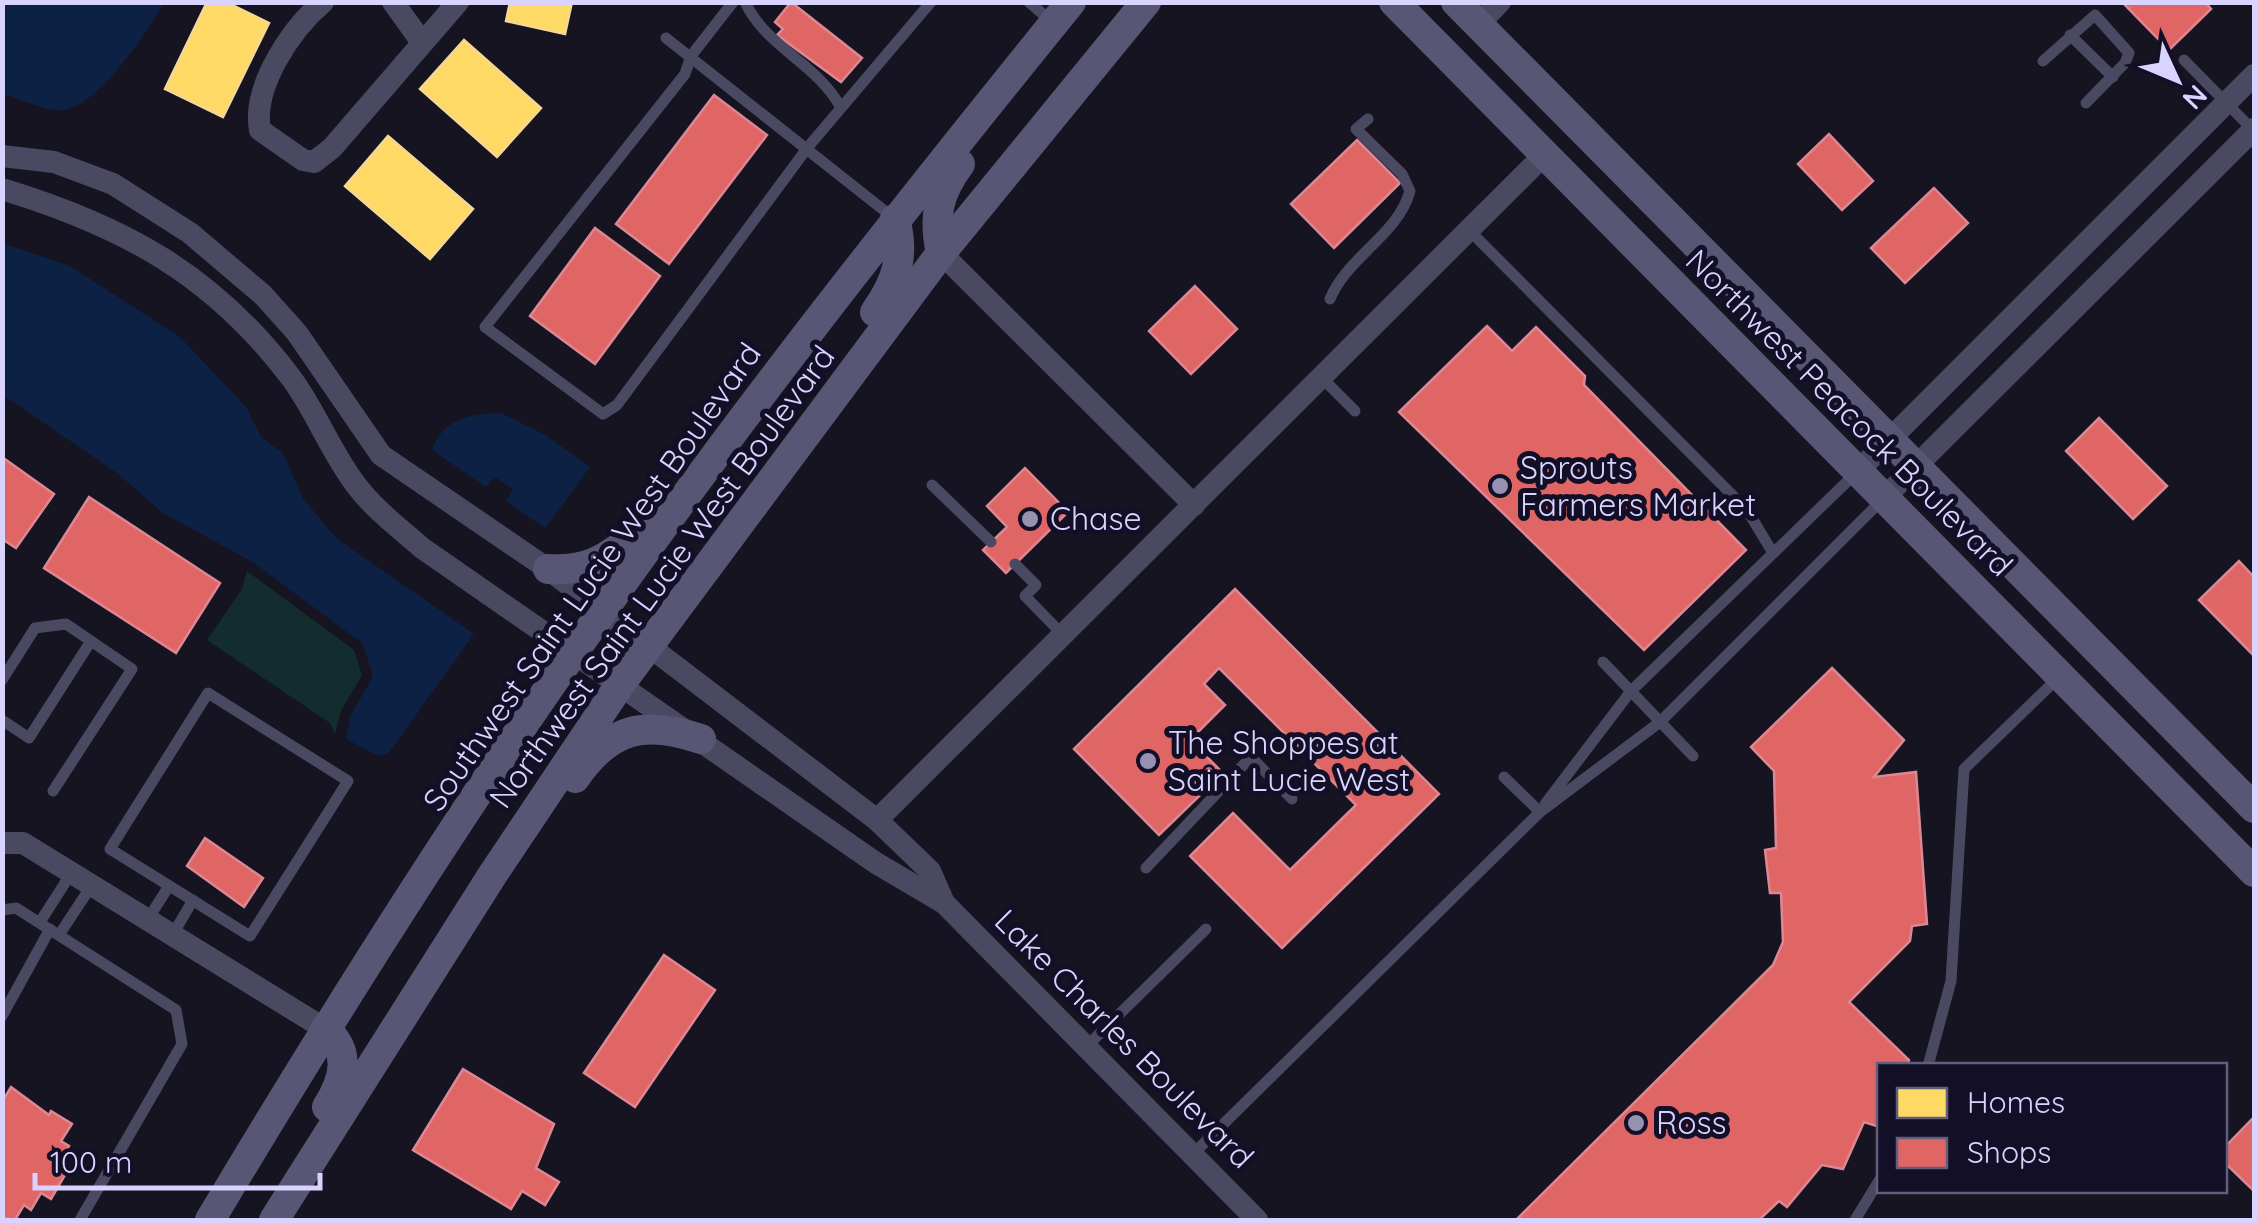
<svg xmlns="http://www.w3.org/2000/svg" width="2257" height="1223" font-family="Quicksand,sans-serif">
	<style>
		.green { fill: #132c2d }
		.water { fill: #0d2144 }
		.homes { fill: #ffd966; stroke: #f4d894; stroke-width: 2.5 }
		.shops { fill: #e06666; stroke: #de8794; stroke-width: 2.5 }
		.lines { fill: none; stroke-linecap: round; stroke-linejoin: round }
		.lane { stroke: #4a4962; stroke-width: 11 }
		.street { stroke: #4a4962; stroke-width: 22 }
		.secondary { stroke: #575674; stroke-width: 30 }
		.poi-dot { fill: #9591b1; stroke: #130f26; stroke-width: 4 }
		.labels { text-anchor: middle; stroke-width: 10; stroke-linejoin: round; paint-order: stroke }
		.street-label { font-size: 32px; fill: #d9d4ff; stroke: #130f26 }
		.poi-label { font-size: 32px; fill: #d9d4ff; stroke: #130f26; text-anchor: start }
	</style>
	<rect width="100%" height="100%" fill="#161421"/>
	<polygon class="green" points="247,571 354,650 362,675 341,711 335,734 330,723 207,640 242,589"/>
	<g class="water">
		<path d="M2,3L3,2L163,3C150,30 96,108 63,110C45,111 20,99 3,94Z"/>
		<polygon points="2,243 70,266 180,337 246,407 262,438 283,453 302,497 336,538 474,634 388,754 376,755 346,739 350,716 373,677 363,644 254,563 163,513 117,473 3,395"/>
		<path d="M501,413L547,436L590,467L545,528L506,501L513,489L495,477L486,487L432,450C443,418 471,414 501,413Z"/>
	</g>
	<g class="homes">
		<polygon points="207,2 226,2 269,23 223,117 165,89"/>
		<polygon points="510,2 572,2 565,34 506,21"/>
		<polygon points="464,40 541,108 497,157 420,89"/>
		<polygon points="388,136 473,209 430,259 345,186"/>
	</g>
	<g class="shops">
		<polygon points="791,2 862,58 841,82 777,35 783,29 775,22"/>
		<polygon points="2122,2 2205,2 2211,9 2169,50"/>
		<polygon points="714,95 767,135 669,264 616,224"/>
		<polygon points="1829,134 1873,181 1842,210 1798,164"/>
		<polygon points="1357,140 1400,183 1334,248 1291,204"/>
		<polygon points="1934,188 1968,223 1905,283 1871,248"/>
		<polygon points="595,228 660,276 595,364 530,316"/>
		<polygon points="1195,286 1237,329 1191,374 1149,331"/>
		<polygon points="1487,326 1512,351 1536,327 1585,376 1584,385 1746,550 1644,650 1399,412"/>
		<polygon points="2099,418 2167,486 2133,519 2066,451"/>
		<polygon points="2,457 54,494 16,548 2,539"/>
		<polygon points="1025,468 1068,512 1006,573 983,550 1007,527 987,506"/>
		<polygon points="89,497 220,583 176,653 44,568"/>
		<polygon points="2239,561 2254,577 2254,656 2199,600"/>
		<polygon points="1235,589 1439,794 1282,948 1190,856 1233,813 1290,870 1356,805 1219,668 1204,684 1225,705 1190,740 1223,773 1159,835 1074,749"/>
		<polygon points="1832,668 1904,740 1874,777 1916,772 1927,924 1912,926 1910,941 1849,1002 1909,1060 1907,1066 1880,1066 1880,1127 1864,1122 1843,1169 1822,1165 1787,1207 1779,1201 1759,1220 1516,1220 1773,965 1783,942 1781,893 1770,893 1765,850 1776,848 1774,771 1751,747"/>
		<polygon points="205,838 263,878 244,907 187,866"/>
		<polygon points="664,955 715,990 635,1107 584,1073"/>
		<polygon points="463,1069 554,1124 536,1168 559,1182 545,1205 522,1191 511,1209 413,1150"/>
		<polygon points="11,1087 49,1115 51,1111 72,1124 61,1141 69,1146 59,1163 69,1168 51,1199 41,1193 31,1210 24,1205 15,1220 2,1218 2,1102"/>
		<polygon points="2254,1117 2254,1191 2224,1162 2224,1148"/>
	</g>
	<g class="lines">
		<g class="lane">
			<polyline points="733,2 691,56 685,74 485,327 603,414 617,405 808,147 931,2"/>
			<path d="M745,2C766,47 816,63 840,106"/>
			<polyline points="1029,2 1052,22"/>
			<polyline points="2070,35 2113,77"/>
			<polyline points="666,38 895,219"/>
			<polyline points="2184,60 2253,130"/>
			<polyline points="2043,61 2095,15 2129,53 2125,63 2086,103"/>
			<polyline points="1469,230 1747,510 1773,553 1777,549"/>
			<path d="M1330,299C1347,257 1398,235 1410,191L1402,174L1356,129L1368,119"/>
			<polyline points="1322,378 1355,411"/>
			<polyline points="932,485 991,542"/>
			<polyline points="1015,564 1036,585 1025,596 1063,635"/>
			<polyline points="1603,662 1693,756"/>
			<polyline points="2,680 35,628 66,624 132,669 53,791"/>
			<polygon points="208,693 348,781 250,936 110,849"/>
			<polyline points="2,720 29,738 91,641"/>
			<polyline points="1504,777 1540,812"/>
			<polyline points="1545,804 1631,691 1856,473"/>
			<polyline points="1146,868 1251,757 1292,799"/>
			<polyline points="2,910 16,908 176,1010 182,1044 80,1220"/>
			<polyline points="148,919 169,886"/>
			<polyline points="40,922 72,872"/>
			<polyline points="173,934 193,900"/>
			<polyline points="59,935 92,885"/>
			<polyline points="2,1016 50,929"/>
			<polyline points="1088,1045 1206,929"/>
			<polyline points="1928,1066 1951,981 1964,769 2058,678"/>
			<polyline points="1192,1155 1540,812 1660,722 1883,499"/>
			<polyline points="1855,1220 1880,1179"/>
		</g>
		<g class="street">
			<path d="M323,2C291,29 252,87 260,130L303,160L314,162L332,148L458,2"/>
			<polyline points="393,2 421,41"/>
			<polyline points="1477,26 1500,2"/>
			<polyline points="2,156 54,162 113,184 190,233 263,295 297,333 381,455 548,569 877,820 930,871 944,903"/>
			<path d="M2,189C124,226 214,275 292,379C316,412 331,452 356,485C374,509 399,528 422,548L876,863L944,903L1257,1220"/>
			<polyline points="941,253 1194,505"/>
			<polyline points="1857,472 2254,75"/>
			<polyline points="1883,499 2254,129"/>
			<polyline points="877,820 1544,155"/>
			<polyline points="2,843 23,843 325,1029"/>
		</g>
		<g class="secondary">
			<polyline points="1394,2 2254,872"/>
			<polyline points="1456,2 2254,808"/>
			<path d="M941,253C933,217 938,194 960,164"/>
			<path d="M875,312C897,282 905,255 895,219"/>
			<path d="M548,569C604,572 613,547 657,522"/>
			<path d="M575,778C610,727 645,720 701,739"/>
			<path d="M325,1029C352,1052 344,1080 327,1107"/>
			<path d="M210,1220C326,1026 446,834 576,649C731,426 900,213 1071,2"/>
			<polyline points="274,1220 493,874 621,683 941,253 1146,2"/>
		</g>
	</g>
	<g class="poi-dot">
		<circle cx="1500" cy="486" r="10"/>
		<circle cx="1030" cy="519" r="10"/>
		<circle cx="1148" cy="761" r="10"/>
		<circle cx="1636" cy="1123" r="10"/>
	</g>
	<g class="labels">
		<g class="street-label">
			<text transform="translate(1849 413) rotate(45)" y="11">Northwest Peacock Boulevard</text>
			<text transform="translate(592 577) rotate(-55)" y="11">Southwest Saint Lucie West Boulevard</text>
			<text transform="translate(662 577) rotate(-54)" y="11">Northwest Saint Lucie West Boulevard</text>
			<text transform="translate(1124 1039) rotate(45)" y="11">Lake Charles Boulevard</text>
		</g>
		<g class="poi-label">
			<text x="1520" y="479">Sprouts<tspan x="1520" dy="37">Farmers Market</tspan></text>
			<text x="1050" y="530">Chase</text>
			<text x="1168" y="754">The Shoppes at<tspan x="1168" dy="37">Saint Lucie West</tspan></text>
			<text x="1656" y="1134">Ross</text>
		</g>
	</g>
	<rect width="2257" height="1223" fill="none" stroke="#d9d4ff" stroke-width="10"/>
	<rect x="1877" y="1063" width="350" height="130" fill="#130f26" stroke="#625e7d" stroke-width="2.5"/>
	<rect x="1897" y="1088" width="50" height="30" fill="#ffd966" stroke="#625e7d" stroke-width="2.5"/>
	<text x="1967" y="1113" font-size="30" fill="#d9d4ff">Homes</text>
	<rect x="1897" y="1138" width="50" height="30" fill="#e06666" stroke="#625e7d" stroke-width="2.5"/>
	<text x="1967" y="1163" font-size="30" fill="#d9d4ff">Shops</text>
	<g transform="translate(2177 80) rotate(134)" stroke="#130f26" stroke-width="8" paint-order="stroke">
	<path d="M0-8L18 38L0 25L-18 38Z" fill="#d9d4ff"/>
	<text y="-15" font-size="28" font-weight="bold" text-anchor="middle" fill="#d9d4ff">N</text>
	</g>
	<path d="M35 1173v15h285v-15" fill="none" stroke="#d9d4ff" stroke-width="5"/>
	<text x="50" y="1173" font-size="30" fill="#d9d4ff" stroke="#130f26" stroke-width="8" paint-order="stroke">100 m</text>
</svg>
